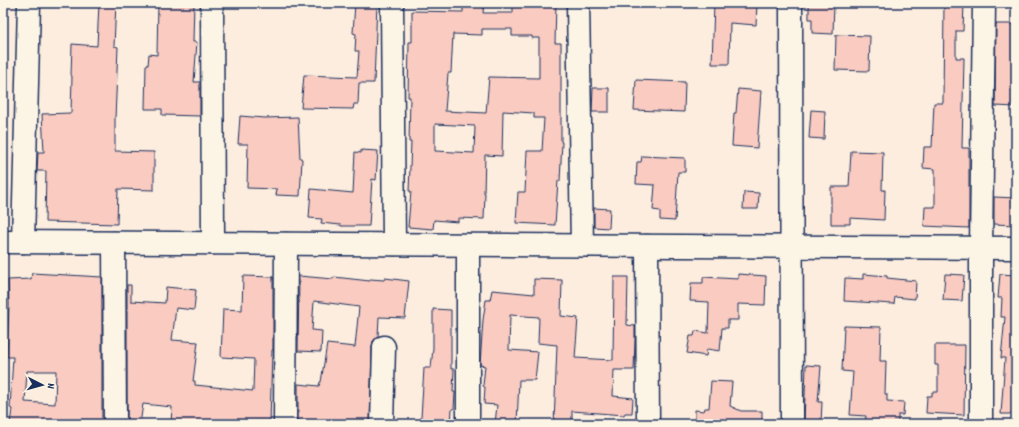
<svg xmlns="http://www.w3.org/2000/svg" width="1019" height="427" font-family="Dekko,sans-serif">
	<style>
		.building { fill: #facbc0; stroke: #1b2f5e; fill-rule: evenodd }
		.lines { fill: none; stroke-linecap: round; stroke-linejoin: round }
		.minor-casing { stroke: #1b2f5e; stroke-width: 25 }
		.minor { stroke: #fcf5e5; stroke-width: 22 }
	</style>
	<rect width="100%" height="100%" fill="#fcedde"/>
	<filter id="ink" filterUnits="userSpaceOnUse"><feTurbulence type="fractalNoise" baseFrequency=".025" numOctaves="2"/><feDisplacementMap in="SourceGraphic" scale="8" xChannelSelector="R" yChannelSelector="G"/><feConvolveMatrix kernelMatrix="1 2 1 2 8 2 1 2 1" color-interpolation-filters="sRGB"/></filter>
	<g filter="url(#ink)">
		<g class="building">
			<polygon points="99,3 116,3 114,46 118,47 115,119 115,151 154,152 154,190 118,189 117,224 45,222 46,171 37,171 38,152 44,152 42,114 71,113 72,76 71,76 72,44 97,46"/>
			<polygon points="158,3 194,3 193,42 197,42 194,82 200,82 200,116 162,115 162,109 145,109 146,65 148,65 149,54 157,55"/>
			<polygon points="355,3 377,3 374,83 359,83 358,104 354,104 353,109 301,108 304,75 357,77 359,51 355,51 356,34 353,33"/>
			<path d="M463,3H484L483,13H513V3H556L555,43H561V142H562L560,181H558L555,225L516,223L518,192H525L527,151H542L544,118H534V113L503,111L502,156L485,155L484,193H485L484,219L458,218V222L434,220L433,229L408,227L411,191H409L411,142H409L410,97H408L409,42H412V11L463,12ZM482,29H512V36H532V38H539V78L489,77L486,113L445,111L448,73H451L453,34L482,35ZM435,124L475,126L474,153L435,151Z"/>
			<polygon points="714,3 757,3 756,25 730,23 729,64 712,64"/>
			<polygon points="809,3 834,3 833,34 812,33 812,19 809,19"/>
			<polygon points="944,3 964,3 963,31 956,31 956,58 964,58 962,148 969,148 969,228 924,226 925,207 935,207 935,169 923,168 924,147 932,147 934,103 943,103"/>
			<polygon points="996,24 1014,24 1014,33 1016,33 1016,107 995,106"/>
			<polygon points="836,35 870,36 869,71 835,70"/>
			<polygon points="636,80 685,82 684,112 634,110"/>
			<polygon points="593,88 609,88 609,112 592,112"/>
			<polygon points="738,89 761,91 757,148 732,146 734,113 736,113"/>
			<polygon points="811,110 825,111 824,139 809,138"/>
			<polygon points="240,116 264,118 298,117 300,158 302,159 300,196 276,195 277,189 247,188 248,144 238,144"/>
			<polygon points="361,150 378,151 376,180 372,179 369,226 341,226 341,225 321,223 322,219 309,218 311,189 353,193 355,152 361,153"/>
			<polygon points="851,151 883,152 882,190 885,190 884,220 850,218 850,224 831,224 831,187 849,187"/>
			<polygon points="642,156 685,158 685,172 678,172 675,221 660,220 660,211 653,210 655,185 636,184 637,162 641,162"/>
			<polygon points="744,192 759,193 758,209 743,209"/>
			<polygon points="994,197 1016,198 1016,225 994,224"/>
			<polygon points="594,208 610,209 609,228 594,227"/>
			<path d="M32,273L102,277V424H10L12,409L10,408L13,357H7L9,304L8,280L31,279ZM27,371H56L55,404L25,402Z"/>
			<polygon points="738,274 766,276 765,305 738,304 738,320 728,320 728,328 722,328 720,351 707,349 706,356 687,353 690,336 694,336 695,331 708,333 709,302 690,301 691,283 703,283 703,277 738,279"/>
			<polygon points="863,274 887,276 887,278 916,281 915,299 895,297 894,304 844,301 845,278 863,279"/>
			<polygon points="945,274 964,275 962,301 943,300"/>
			<polygon points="1000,274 1016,275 1016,414 1001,414 1005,358 1001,358 1005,317 1001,317 1002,298 998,298"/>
			<polygon points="243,276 273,277 273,350 272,350 270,424 171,424 172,407 143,404 140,424 127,424 127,285 131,285 131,301 165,303 166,287 196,290 194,310 176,308 172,340 198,342 193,381 195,381 195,385 253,391 254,359 221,357 223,309 242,310"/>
			<polygon points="299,276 333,279 334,277 370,281 370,279 384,280 385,278 409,281 405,318 379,317 378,336 373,341 372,347 370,424 312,424 312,422 298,421 298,384 319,386 320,382 321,382 327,344 355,347 359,307 314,301 312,330 322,331 321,352 298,351"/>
			<polygon points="614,277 628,277 627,325 635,326 635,339 634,370 614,370 613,396 633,398 632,413 625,413 624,415 572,411 572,424 554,424 557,345 538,343 539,317 510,315 509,350 538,352 535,380 519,380 517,424 495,424 497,405 484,404 485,387 483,386 485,366 480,365 483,320 486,300 490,300 492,290 534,294 534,279 562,280 561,316 578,318 575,358 613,360"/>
			<polygon points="433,309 451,310 451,369 454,369 453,392 455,392 454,409 452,409 451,424 433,424 433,420 424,420 424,418 421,418 424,368 431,368 433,348"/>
			<polygon points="844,326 881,327 880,361 886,361 885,394 887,394 887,401 904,402 903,415 898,415 898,424 865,424 866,416 850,415 853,372 842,371"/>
			<polygon points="935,345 965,345 964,415 926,413 927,396 932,396 932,392 938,392 938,365 935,365"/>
			<polygon points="806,365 821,366 818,402 822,402 821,424 804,424"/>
			<polygon points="711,381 732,382 730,406 741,411 762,411 762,424 695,424 695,410 704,411 705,408 709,408"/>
		</g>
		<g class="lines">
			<defs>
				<g id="minor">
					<polyline points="212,3 213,243"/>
					<polyline points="392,3 394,244"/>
					<polyline points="578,3 582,245"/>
					<polyline points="791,3 792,424"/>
					<polyline points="3,242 1016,248"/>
					<polyline points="23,242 29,3"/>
					<polyline points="114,243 115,424"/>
					<polyline points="468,245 468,424"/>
					<polyline points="647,246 648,424"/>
					<polyline points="285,424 286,244"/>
					<polyline points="382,424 384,347"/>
					<polyline points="981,424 981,247 984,3"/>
				</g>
			</defs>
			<use href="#minor" class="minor-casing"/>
			<use href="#minor" class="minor"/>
		</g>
	</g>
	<rect width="1019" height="427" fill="none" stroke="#fcf5e5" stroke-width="16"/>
	<rect x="8" y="8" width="1003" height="411" fill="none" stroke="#1b2f5e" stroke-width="1.5" filter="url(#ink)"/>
	<g transform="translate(42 385) rotate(96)" stroke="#fcf5e5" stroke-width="3" paint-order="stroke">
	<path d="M0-3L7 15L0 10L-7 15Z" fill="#1b2f5e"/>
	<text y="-6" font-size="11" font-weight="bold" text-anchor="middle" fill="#1b2f5e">N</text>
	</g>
</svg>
